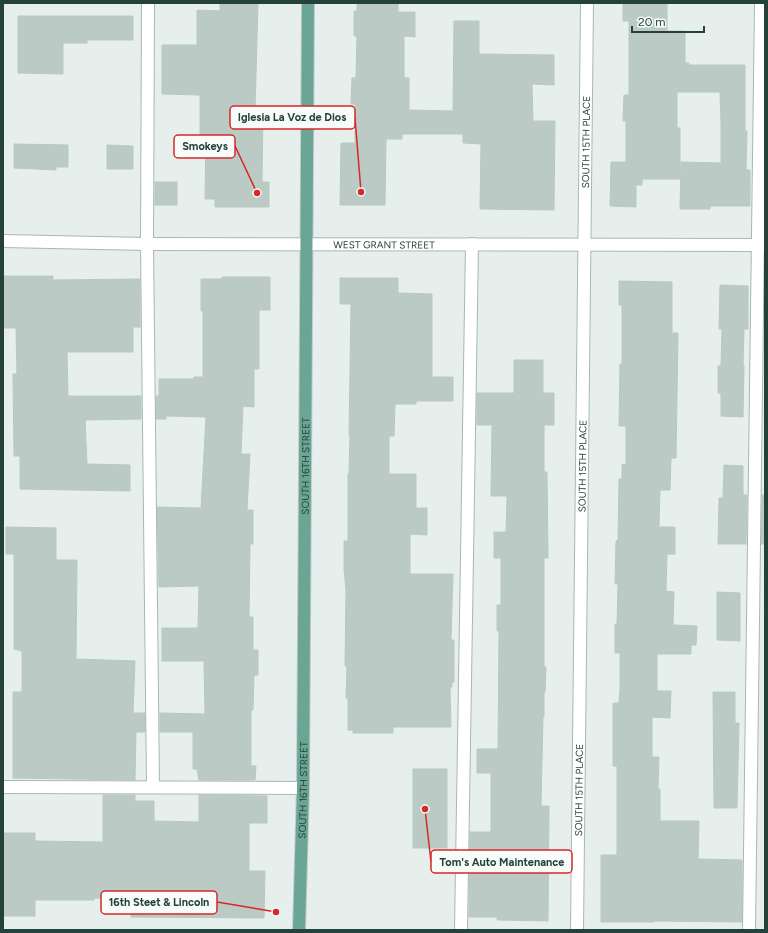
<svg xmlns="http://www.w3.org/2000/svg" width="768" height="933" font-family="Figtree,sans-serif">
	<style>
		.building { fill: #bbcac4; stroke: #b8c9c2 }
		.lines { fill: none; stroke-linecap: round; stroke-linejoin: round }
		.minor-casing { stroke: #a8b8b2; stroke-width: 14 }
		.major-casing { stroke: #c2cac8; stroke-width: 14 }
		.minor { stroke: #fff; stroke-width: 12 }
		.major { stroke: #6aa596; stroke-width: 12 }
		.labels { text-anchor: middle; stroke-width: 3; stroke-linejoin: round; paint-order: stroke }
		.street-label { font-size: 10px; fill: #24423a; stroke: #f7fbf9 }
		.leader { fill: none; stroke: #d62828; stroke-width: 1.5 }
		.callout-dot { fill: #d62828; stroke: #f7fbf9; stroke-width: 1.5 }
		.callout { fill: #f7fbf9; stroke: #d62828; stroke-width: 1.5 }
		.callout-label { font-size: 11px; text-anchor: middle; font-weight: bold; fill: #24423a }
	</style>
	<rect width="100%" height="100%" fill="#e6efeb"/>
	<g class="building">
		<polygon points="220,3 258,3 255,110 263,110 262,182 269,182 269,207 215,207 215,199 205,199 206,136 200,136 200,95 162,94 162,45 197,45 197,10 220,11"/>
		<polygon points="357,3 398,3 398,12 415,12 415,37 404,36 404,78 409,78 409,110 453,111 454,21 479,21 479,54 554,55 554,85 532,84 533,121 555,121 554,210 480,209 481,144 463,143 463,134 402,134 402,139 386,139 385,205 340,205 341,143 355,143 355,104 351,104 352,78 356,78 357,36 354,36 354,11 357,11"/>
		<polygon points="623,3 667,3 667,31 685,31 685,63 689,63 689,65 745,65 745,131 747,131 746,170 750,170 750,206 710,206 710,209 680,209 681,162 721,163 721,124 720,92 677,92 677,128 680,128 680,179 642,179 642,185 636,185 636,207 610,206 611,162 626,162 626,121 623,121 624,95 629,95 629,21 623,21"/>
		<polygon points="18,16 133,16 133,40 87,40 87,43 63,43 63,74 18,73"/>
		<polygon points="14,144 68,145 68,167 56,167 56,170 14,168"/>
		<polygon points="107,145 133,146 133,169 107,169"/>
		<rect x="155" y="182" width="22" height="23"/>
		<polygon points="4,276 53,276 53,280 140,279 140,327 133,327 133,352 67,352 68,396 141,396 141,419 85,420 87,464 130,465 130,491 20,489 20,456 14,456 13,374 17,374 16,328 4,328"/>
		<polygon points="222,277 270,277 270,310 259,310 259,369 254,369 254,407 243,406 241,454 250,454 247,510 253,510 253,544 250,544 249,617 253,617 253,650 258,650 258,675 254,675 253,710 251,710 251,766 256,766 255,780 199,780 197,769 193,769 193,732 160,732 160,713 205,714 204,661 162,661 162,628 198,628 199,586 159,587 157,507 201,508 206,417 166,416 166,419 156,419 156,396 159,396 159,379 194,379 194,377 203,377 203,311 201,311 201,279 222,279"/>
		<polygon points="340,278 398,278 398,293 432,294 432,377 453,377 453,401 416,401 416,404 395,404 394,436 389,436 389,474 416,474 416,508 427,508 427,535 410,534 410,574 453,574 451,640 454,640 454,682 452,682 452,687 450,687 451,727 393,727 393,733 353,733 353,730 348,730 348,698 346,698 347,666 345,666 346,591 344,569 344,541 348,541 348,474 349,474 350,435 349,435 351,304 340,304"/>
		<polygon points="619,281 672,282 672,333 678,333 676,458 671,458 670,490 660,490 659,527 675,527 675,554 667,554 666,591 674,592 673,625 697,626 696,645 691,645 691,654 657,654 657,691 671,691 670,718 652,717 652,757 659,757 658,789 660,789 660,821 699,821 698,859 742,860 742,922 654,921 654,922 601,922 601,855 617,855 617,766 613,766 613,703 619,703 620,690 620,653 615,653 615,624 617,624 618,584 615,584 616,541 618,540 619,479 622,479 622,464 626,465 626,426 619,426 620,364 622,364 622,305 619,305"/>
		<polygon points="720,285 748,286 748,329 744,329 743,366 744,366 743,417 721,416 721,393 718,393 718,366 721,366 722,329 719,329"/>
		<polygon points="514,360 543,360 543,393 554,393 554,425 544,425 544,472 547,472 548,558 544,558 544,667 546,667 545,692 544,692 544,717 543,717 541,806 549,806 548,921 497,920 497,917 469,917 470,832 491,832 491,773 477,773 477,749 498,749 499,631 497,631 497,605 501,605 501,558 494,558 494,532 506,532 507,496 491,496 492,425 477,425 477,393 514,393"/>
		<polygon points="724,465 743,466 743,495 747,495 746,544 718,544 719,498 723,498"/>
		<polygon points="762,495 765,495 765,544 761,544"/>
		<polygon points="6,527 56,528 56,560 77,560 76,659 135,661 133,713 145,713 145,732 136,732 135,780 13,778 13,692 22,692 22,651 14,649 14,554 6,554"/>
		<polygon points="717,592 740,593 740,641 717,640"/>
		<polygon points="713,692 735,692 735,723 739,723 737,808 714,808"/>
		<rect x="413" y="769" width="34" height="79"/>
		<polygon points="103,795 135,795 135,801 154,801 154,821 199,822 199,795 267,796 267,823 249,823 249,871 265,871 264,918 131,917 131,899 94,898 94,900 35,900 35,916 3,916 3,833 35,833 35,841 103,842"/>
	</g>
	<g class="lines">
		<defs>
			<g id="minor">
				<polyline points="148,3 147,244 153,787"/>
				<path id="s1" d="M3,241L147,244L765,245"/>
				<polyline points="3,787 303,788"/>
				<polyline points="461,930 472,244"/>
				<path id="s2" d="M577,930L587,3"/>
				<polyline points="749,930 761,3"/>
			</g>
			<g id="major">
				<path id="s3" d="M299,930L303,788L308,3"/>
			</g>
		</defs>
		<use href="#minor" class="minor-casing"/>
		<use href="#major" class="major-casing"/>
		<use href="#minor" class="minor"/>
		<use href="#major" class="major"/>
	</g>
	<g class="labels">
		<g class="street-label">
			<text dy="4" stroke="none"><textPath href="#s2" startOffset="788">SOUTH 15TH PLACE</textPath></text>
			<text dy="4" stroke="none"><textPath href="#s1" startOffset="381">WEST GRANT STREET</textPath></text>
			<text dy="4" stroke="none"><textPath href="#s2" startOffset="464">SOUTH 15TH PLACE</textPath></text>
			<text dy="4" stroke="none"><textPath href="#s3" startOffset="464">SOUTH 16TH STREET</textPath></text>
			<text dy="4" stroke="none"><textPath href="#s2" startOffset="140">SOUTH 15TH PLACE</textPath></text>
			<text dy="4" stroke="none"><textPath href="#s3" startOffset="140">SOUTH 16TH STREET</textPath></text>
		</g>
	</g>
	<path class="leader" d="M361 192L355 118M257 193L235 146M425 809L431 862M276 912L217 902"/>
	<g class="callout-dot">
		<circle cx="361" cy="192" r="4"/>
		<circle cx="257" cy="193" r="4"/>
		<circle cx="425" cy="809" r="4"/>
		<circle cx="276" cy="912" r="4"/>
	</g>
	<g class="callout">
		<rect x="230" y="106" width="125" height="23" rx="4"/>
		<rect x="174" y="135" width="61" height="23" rx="4"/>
		<rect x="431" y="850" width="141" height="23" rx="4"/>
		<rect x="101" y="891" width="116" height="23" rx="4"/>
	</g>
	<g class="callout-label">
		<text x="292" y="121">Iglesia La Voz de Dios</text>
		<text x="205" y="150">Smokeys</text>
		<text x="502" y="866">Tom's Auto Maintenance</text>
		<text x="159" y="906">16th Steet &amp; Lincoln</text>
	</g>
	<rect width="768" height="933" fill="none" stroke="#24423a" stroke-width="8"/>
	<path d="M632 26v6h72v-6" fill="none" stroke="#24423a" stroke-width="2"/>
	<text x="638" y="26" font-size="12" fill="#24423a" stroke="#f7fbf9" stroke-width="3" paint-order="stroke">20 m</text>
</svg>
